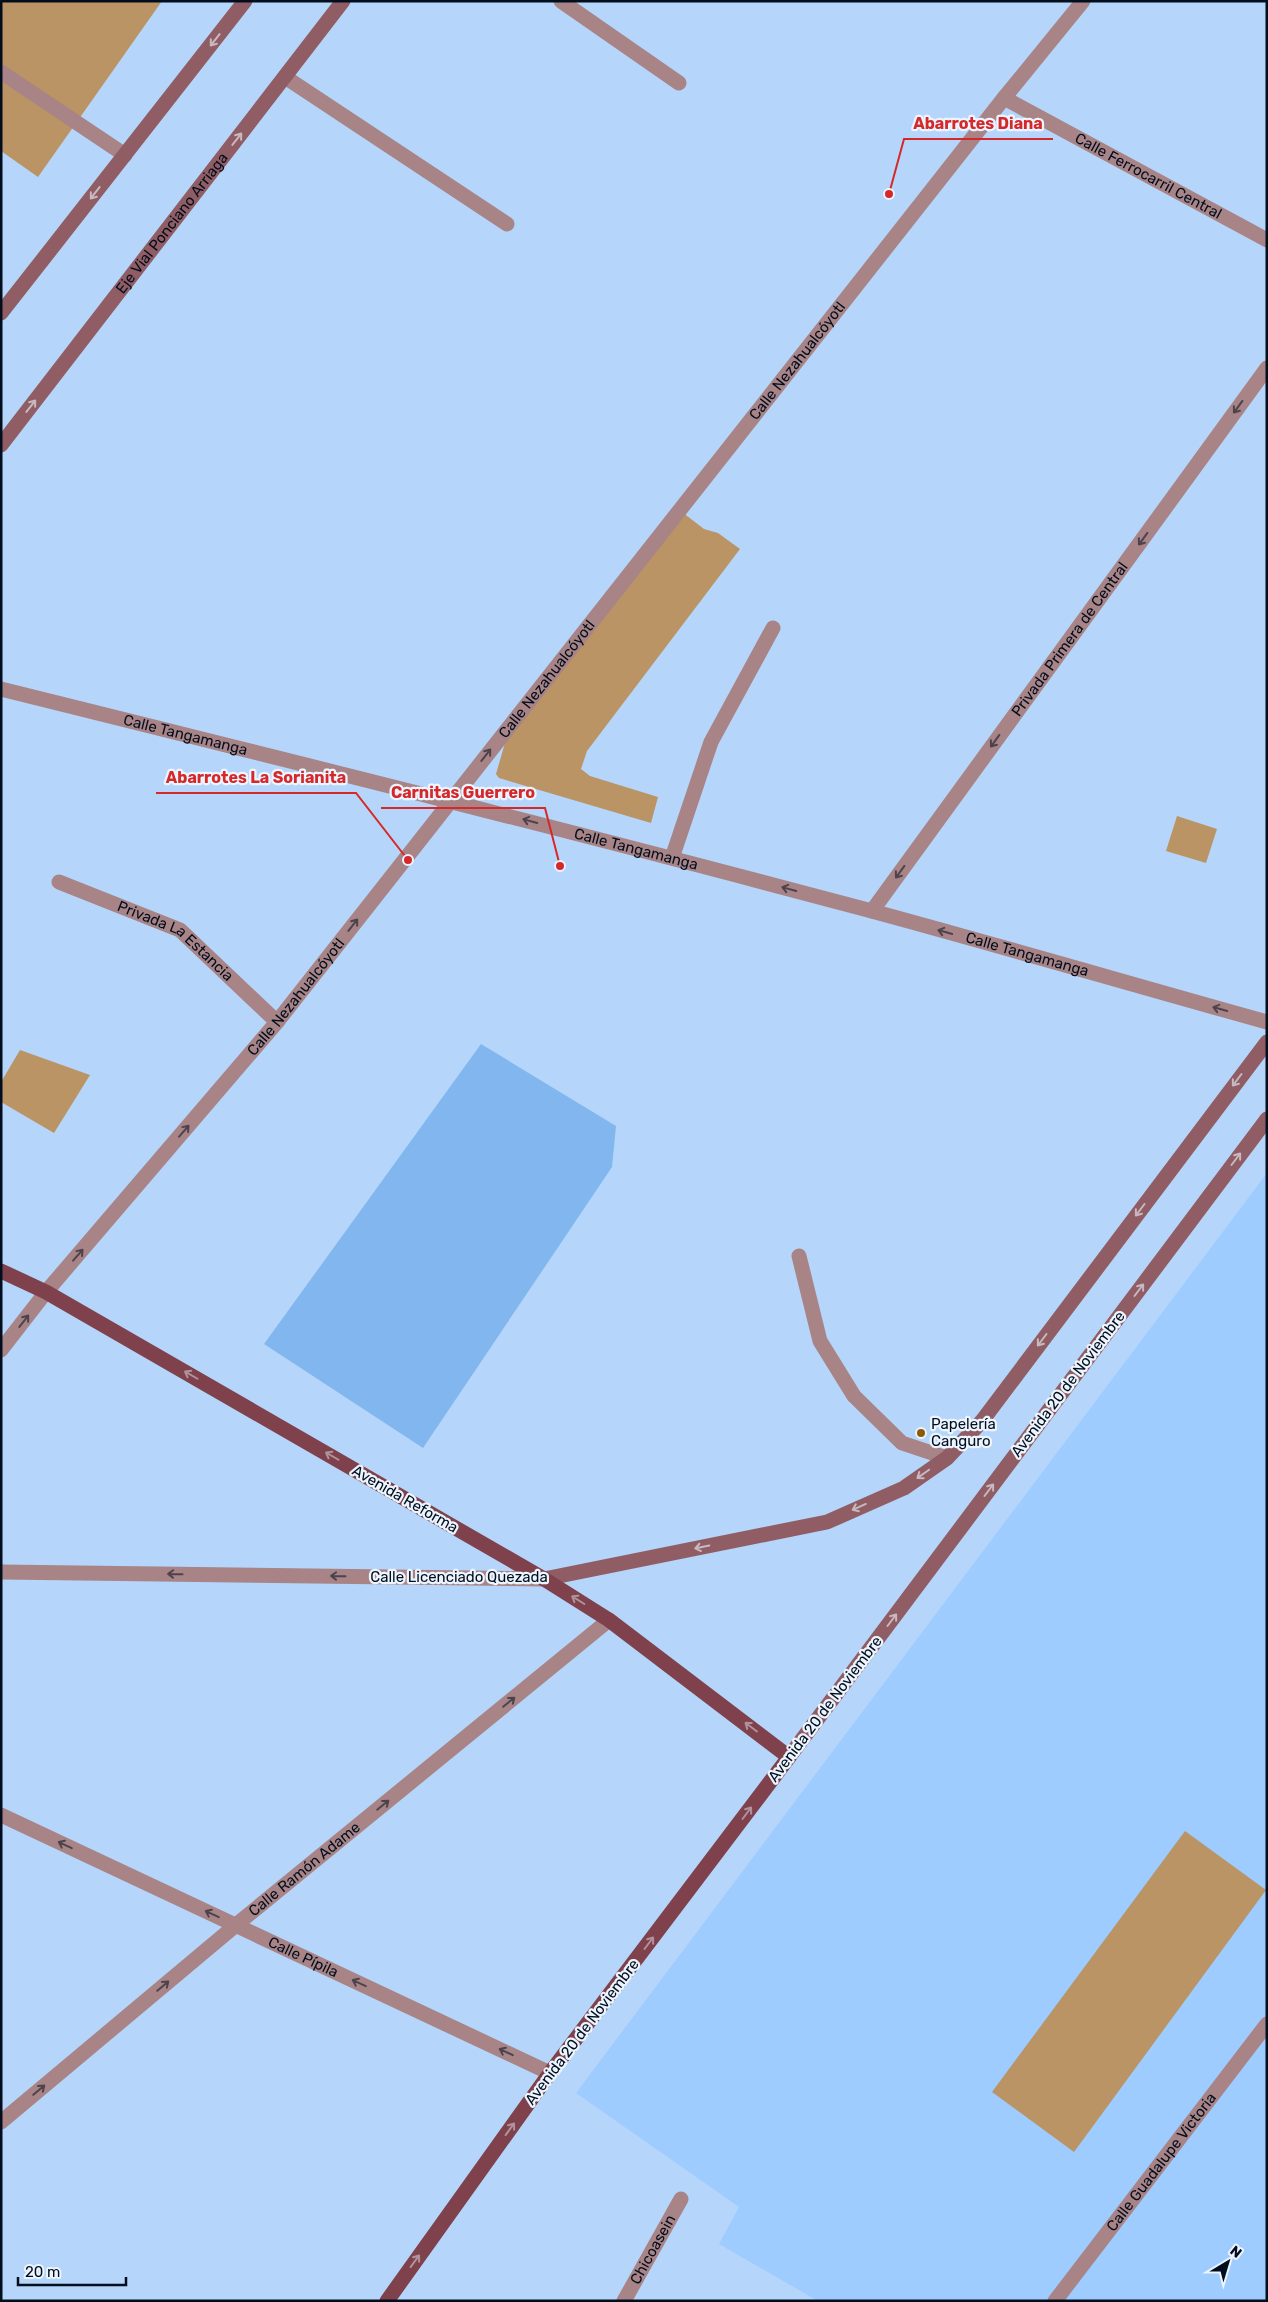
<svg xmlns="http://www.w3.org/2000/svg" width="1268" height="2302" font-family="Rubik,sans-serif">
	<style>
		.built { fill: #9eccff }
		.green { fill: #82b6ee }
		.building { fill: #ba9465 }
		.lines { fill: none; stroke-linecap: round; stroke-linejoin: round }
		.lane { stroke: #a88487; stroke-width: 15 }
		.street { stroke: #a88487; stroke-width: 15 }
		.secondary { stroke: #915d64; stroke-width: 15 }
		.primary { stroke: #7f414b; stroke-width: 15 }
		.oneway { stroke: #c8b8c0 }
		.oneway2 { stroke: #4d434d }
		.oneway3 { stroke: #b0929c }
		.poi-dot { fill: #8c5a04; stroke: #ecf4fe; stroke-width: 2 }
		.labels { text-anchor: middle; stroke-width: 4.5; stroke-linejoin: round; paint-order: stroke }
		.street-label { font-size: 15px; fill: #020e1d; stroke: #ecf4fe }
		.poi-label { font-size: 15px; fill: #020e1d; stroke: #ecf4fe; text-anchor: start }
		.leader { fill: none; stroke: #d62828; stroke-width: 2 }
		.callout-dot { fill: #d62828; stroke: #ecf4fe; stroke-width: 2 }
		.callout-label { font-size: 16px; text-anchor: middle; font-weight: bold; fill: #d62828; stroke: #ecf4fe; stroke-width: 4.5; stroke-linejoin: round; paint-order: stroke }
	</style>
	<rect width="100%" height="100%" fill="#b5d6fa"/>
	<polygon class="built" points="1267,1173 1267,2301 818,2301 719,2244 739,2207 576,2093"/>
	<polygon class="green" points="481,1044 616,1126 612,1167 423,1448 264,1344"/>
	<g class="building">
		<polygon points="1,1 162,1 38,177 1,151"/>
		<polygon points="682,512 704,529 718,533 740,549 587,751 581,769 590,776 658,797 651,823 499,778 496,774 505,743"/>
		<polygon points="1177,816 1217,829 1206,863 1166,851"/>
		<polygon points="20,1050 90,1075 54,1133 1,1102 1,1082"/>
		<polygon points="1185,1831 1266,1890 1074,2152 992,2092"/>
	</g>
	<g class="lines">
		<g class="lane">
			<polyline points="561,1 679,83"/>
			<polyline points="1,72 125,155"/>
			<polyline points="285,77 507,224"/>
			<polyline points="672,858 711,742 773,628"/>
			<polyline points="799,1256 820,1341 854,1396 902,1443 947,1458"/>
			<path id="s1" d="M1055,2301L1267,2024"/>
		</g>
		<g class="street">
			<path id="s2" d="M1004,98L1267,240"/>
			<path id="s3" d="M1,689C291,761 580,833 868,910C1001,946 1134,985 1267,1022"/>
			<path id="s4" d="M59,882L180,930L277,1022"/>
			<path id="s5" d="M872,911L1267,368"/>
			<path id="s6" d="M1,1350L46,1292L277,1022L1004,98L1083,1"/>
			<polyline points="1,1572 544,1579"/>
			<path id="s7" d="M1,1815L550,2073"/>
			<path id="s8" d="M1,2122L236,1925L609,1620"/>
			<path id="s9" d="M624,2301L681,2199"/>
		</g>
		<g class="secondary">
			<polyline points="1,313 245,1"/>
			<path id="s10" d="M1,445L343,1"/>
			<polyline points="544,1579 827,1522 904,1488 947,1458 982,1421 1267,1042"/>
			<polyline points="789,1757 1267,1119"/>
		</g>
		<polyline class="primary" points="1,1271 46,1292 544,1579 609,1620 789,1757 550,2073 387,2301"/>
	</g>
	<defs><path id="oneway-shaft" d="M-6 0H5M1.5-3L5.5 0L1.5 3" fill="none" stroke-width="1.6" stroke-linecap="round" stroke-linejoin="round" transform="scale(1.25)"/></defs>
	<g class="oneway">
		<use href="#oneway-shaft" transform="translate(215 40) rotate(128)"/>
		<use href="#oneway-shaft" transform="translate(237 139) rotate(-52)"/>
		<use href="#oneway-shaft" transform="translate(95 193) rotate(128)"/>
		<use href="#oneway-shaft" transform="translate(31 406) rotate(-52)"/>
		<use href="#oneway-shaft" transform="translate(1237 1080) rotate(127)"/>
		<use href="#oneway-shaft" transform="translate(1236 1159) rotate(-53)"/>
		<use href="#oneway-shaft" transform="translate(1140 1210) rotate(127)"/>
		<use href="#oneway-shaft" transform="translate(1139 1290) rotate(-53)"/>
		<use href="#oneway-shaft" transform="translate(1042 1340) rotate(127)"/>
		<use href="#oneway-shaft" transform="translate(923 1474) rotate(145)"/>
		<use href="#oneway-shaft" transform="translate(989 1490) rotate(-53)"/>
		<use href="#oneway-shaft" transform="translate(859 1507) rotate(156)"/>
		<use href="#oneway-shaft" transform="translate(702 1547) rotate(168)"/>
		<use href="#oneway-shaft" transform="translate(892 1620) rotate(-53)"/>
	</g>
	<g class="oneway2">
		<use href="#oneway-shaft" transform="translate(1238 407) rotate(126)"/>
		<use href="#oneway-shaft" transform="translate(1143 539) rotate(126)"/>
		<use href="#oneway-shaft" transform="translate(995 741) rotate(126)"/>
		<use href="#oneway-shaft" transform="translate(486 755) rotate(-52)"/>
		<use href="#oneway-shaft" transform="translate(530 821) rotate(-165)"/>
		<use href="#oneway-shaft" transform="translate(900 872) rotate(126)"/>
		<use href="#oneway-shaft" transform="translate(789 889) rotate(-165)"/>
		<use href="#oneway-shaft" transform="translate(353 925) rotate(-52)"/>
		<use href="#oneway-shaft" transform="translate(945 932) rotate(-164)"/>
		<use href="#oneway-shaft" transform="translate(1220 1009) rotate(-164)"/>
		<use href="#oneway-shaft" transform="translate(184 1131) rotate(-49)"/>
		<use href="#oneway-shaft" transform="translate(78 1255) rotate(-49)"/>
		<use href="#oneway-shaft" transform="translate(24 1321) rotate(-52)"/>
		<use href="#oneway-shaft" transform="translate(175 1574) rotate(-179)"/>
		<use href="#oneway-shaft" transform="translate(338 1576) rotate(-179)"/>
		<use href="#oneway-shaft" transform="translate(509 1702) rotate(-39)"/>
		<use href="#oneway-shaft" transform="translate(383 1805) rotate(-39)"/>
		<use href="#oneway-shaft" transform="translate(65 1845) rotate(-155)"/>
		<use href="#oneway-shaft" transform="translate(212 1914) rotate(-155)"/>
		<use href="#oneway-shaft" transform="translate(359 1983) rotate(-155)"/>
		<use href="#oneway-shaft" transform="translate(163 1986) rotate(-40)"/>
		<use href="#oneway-shaft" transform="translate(506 2052) rotate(-155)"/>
		<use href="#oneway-shaft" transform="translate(39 2090) rotate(-40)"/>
	</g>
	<g class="oneway3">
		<use href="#oneway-shaft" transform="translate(191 1375) rotate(-150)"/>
		<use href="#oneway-shaft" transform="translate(332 1456) rotate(-150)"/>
		<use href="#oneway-shaft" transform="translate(578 1600) rotate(-148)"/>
		<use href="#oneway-shaft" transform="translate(751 1727) rotate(-143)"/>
		<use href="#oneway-shaft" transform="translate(747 1813) rotate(-53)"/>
		<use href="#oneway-shaft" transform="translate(649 1943) rotate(-53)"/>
		<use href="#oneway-shaft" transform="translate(510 2129) rotate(-54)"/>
		<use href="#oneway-shaft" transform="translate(415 2261) rotate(-54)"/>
	</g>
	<circle class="poi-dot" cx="921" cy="1433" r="5"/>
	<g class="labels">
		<g class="street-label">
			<text dy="5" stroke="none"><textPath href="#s2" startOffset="164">Calle Ferrocarril Central</textPath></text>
			<text dy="5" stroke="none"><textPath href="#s10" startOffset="280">Eje Vial Ponciano Arriaga</textPath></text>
			<text dy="5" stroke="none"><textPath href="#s6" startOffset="1270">Calle Nezahualcóyotl</textPath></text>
			<text dy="5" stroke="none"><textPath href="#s5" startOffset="336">Privada Primera de Central</textPath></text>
			<text dy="5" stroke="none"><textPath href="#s6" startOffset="865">Calle Nezahualcóyotl</textPath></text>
			<text dy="5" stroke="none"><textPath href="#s3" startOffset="190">Calle Tangamanga</textPath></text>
			<text dy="5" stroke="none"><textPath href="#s3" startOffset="655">Calle Tangamanga</textPath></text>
			<text dy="5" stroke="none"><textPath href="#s4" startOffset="132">Privada La Estancia</textPath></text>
			<text dy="5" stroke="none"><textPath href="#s3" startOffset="1060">Calle Tangamanga</textPath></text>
			<text dy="5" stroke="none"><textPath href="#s6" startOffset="460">Calle Nezahualcóyotl</textPath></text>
			<text transform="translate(1068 1384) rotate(-53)" y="5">Avenida 20 de Noviembre</text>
			<text transform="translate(405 1499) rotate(30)" y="5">Avenida Reforma</text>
			<text x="459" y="1582">Calle Licenciado Quezada</text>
			<text transform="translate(825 1709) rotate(-53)" y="5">Avenida 20 de Noviembre</text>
			<text dy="5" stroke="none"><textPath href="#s8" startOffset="395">Calle Ramón Adame</textPath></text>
			<text dy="5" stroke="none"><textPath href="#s7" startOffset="334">Calle Pípila</textPath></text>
			<text transform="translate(582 2032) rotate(-53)" y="5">Avenida 20 de Noviembre</text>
			<text dy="5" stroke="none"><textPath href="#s1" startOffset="175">Calle Guadalupe Victoria</textPath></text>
			<text dy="5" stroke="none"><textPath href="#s9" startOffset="59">Chicoasein</textPath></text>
		</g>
		<g class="poi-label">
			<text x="931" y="1429">Papelería<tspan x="931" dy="17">Canguro</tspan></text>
		</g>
	</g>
	<path class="leader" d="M889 194L904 139H1053M408 860L356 793H156M560 866L545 808H381"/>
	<g class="callout-dot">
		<circle cx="889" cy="194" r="5"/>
		<circle cx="408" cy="860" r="5"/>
		<circle cx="560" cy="866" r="5"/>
	</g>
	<g class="callout-label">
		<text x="978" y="129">Abarrotes Diana</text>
		<text x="256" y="783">Abarrotes La Sorianita</text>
		<text x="463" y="798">Carnitas Guerrero</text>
	</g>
	<rect width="1268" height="2302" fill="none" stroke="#020e1d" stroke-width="5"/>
	<g transform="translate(1228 2262) rotate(38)" stroke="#ecf4fe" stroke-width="4" paint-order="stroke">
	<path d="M0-4L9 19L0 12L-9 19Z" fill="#020e1d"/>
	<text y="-8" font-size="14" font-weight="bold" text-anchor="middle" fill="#020e1d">N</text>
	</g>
	<path d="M18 2277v8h108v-8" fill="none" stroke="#020e1d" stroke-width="2.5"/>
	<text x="25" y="2277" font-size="15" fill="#020e1d" stroke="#ecf4fe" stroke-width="4" paint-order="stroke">20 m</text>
</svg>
